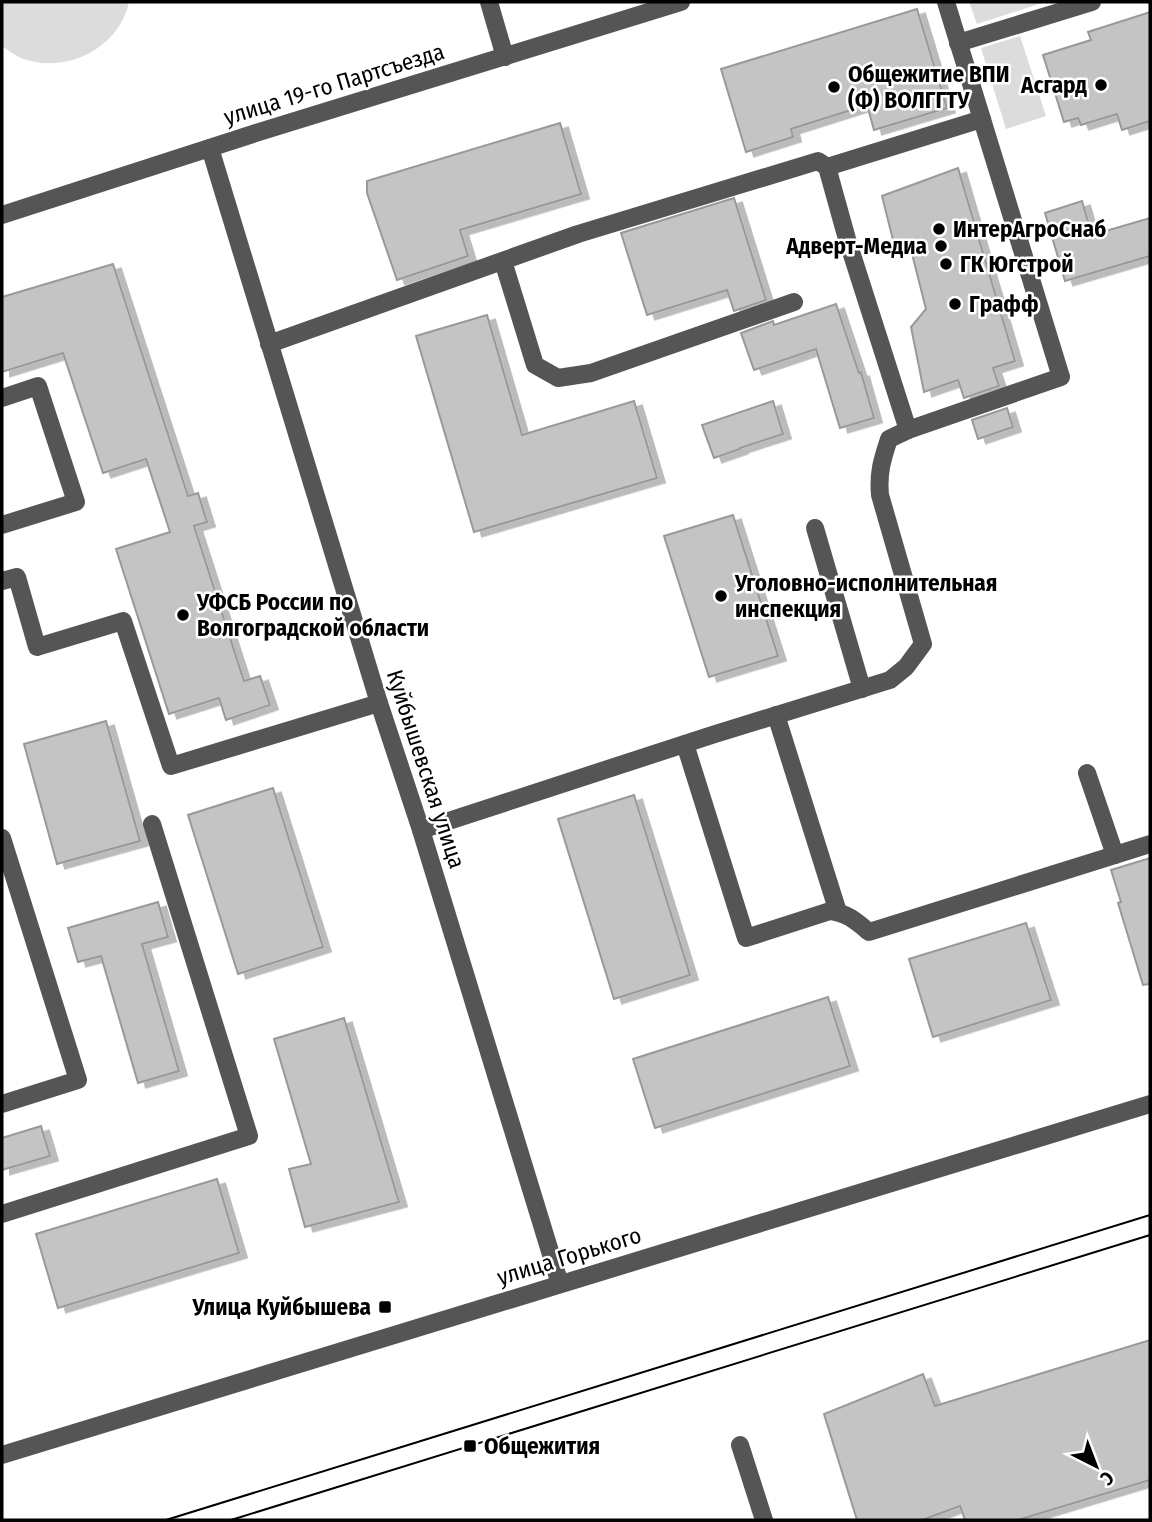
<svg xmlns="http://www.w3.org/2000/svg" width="1152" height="1522" font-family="'Fira Sans Condensed',sans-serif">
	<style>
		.green { fill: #dcdcdc }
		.building { fill: #c4c4c4; stroke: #999; stroke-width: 2; filter: url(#shadow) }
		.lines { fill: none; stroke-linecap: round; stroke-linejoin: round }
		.minor { stroke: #555; stroke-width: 18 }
		.tram { stroke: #000; stroke-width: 2 }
		.poi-dot { fill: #000; stroke: #fff; stroke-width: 2.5 }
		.labels { text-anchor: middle; stroke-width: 5; stroke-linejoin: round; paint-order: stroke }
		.poi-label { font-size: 23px; font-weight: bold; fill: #000; stroke: #fff; text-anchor: start }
		.street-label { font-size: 23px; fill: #000; stroke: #fff }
	</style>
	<defs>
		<filter id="shadow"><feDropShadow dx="8" dy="4.5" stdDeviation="0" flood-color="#0004"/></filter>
	</defs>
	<rect width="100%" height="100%" fill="#fff"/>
	<g class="green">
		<path d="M2,2H129C119,49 65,75 21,58C14,55 8,50 2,46Z"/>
		<polygon points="969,2 1045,2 977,24"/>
		<polygon points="1020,36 1046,116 1006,129 981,48"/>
	</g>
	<g class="building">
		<polygon points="917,9 947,108 874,130 867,105 791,129 793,137 746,152 721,69"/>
		<polygon points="1150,12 1150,121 1122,130 1117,114 1081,125 1078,118 1064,122 1043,55 1091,40 1088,32"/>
		<polygon points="560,123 581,194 460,230 468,256 397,280 367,193 367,181"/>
		<polygon points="958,168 1015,361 993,368 999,386 964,398 958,380 924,392 911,327 926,309 909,242 894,244 882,196"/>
		<polygon points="734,198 766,300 734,311 727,290 647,315 621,233"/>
		<polygon points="1082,201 1092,235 1150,218 1150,256 1065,281 1045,213"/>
		<polygon points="113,264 188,496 198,493 207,522 194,526 244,681 260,676 270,705 226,720 219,698 169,714 116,549 170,532 146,459 103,473 63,353 2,372 2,297"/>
		<polygon points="836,304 859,373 861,372 874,418 840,428 816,349 754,370 741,333 773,321 774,325"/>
		<polygon points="487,315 522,435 634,401 657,478 474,532 416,336"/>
		<polygon points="773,401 783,434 740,448 740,449 714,458 702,425"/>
		<polygon points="1007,408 1013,427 978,439 972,420"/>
		<polygon points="733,515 778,656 709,677 664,536"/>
		<polygon points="106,721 140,841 57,864 24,744"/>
		<polygon points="273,788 323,947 238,974 188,815"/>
		<polygon points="634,795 690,975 614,999 558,819"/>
		<polygon points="1150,858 1150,984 1143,985 1118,903 1121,902 1111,870"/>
		<polygon points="158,902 168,937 142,944 179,1071 138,1083 101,956 78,962 68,928"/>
		<polygon points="1026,923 1051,1000 933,1037 909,959"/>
		<polygon points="828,997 850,1066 655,1128 633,1059"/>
		<polygon points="344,1018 399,1202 305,1227 289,1169 311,1164 274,1039"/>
		<polygon points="41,1126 50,1156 2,1170 2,1138"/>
		<polygon points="217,1179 239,1253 58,1308 36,1234"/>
		<polygon points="1150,1340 1150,1480 1018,1520 965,1520 960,1506 922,1520 857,1520 824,1414 923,1374 935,1406"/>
	</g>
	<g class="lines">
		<g class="minor">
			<polyline points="489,2 505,57"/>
			<polyline points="958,43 1092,2"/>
			<polyline points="210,148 379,703 421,830 560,1284"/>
			<polyline points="827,167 982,119"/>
			<polyline points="2,215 259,132 681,2"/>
			<polyline points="503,261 535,365 558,378 591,373 794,302"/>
			<path d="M269,344L578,234L818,161L827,167L847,239L908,430L889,439C882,460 878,473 880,495L923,644L906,667L890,680L712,735L421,830"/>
			<polyline points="2,398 38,386 76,502 2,525"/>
			<polyline points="908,430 1061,377 946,2"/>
			<polyline points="815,528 862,689"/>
			<polyline points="2,581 17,577 37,647 123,621 171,766 379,703"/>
			<polyline points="776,715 838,912"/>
			<path d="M685,744L746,938L830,911C847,913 856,921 869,932L1150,844"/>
			<polyline points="1087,773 1115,855"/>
			<polyline points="2,838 78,1080 2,1104"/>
			<polyline points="2,1214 249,1136 152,824"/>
			<polyline points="740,1445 764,1520"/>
			<polyline points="2,1455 1150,1104"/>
		</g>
		<g class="tram">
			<polyline points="166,1520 1150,1215"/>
			<polyline points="231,1520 1150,1235"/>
		</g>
	</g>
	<g class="poi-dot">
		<circle cx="1101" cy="85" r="7"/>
		<circle cx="834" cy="87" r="7"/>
		<circle cx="939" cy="229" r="7"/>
		<circle cx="941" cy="246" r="7"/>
		<circle cx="946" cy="264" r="7"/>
		<circle cx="955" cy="304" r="7"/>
		<circle cx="721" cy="596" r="7"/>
		<circle cx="183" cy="615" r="7"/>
		<rect x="378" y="1300" width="14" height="14" rx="3.5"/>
		<rect x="463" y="1439" width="14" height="14" rx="3.5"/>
	</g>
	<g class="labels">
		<g class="poi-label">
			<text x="848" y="82">Общежитие ВПИ<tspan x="848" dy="26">(Ф) ВОЛГГТУ</tspan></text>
			<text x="1087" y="93" text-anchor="end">Асгард</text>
			<text x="953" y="237">ИнтерАгроСнаб</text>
			<text x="927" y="254" text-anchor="end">Адверт-Медиа</text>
			<text x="960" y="272">ГК Югстрой</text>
			<text x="969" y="312">Графф</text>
			<text x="735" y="591">Уголовно-исполнительная<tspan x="735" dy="26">инспекция</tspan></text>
			<text x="197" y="610">УФСБ России по<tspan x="197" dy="26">Волгоградской области</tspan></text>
			<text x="371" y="1315" text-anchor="end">Улица Куйбышева</text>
			<text x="484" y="1454">Общежития</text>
		</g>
		<g class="street-label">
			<text transform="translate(334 84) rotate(-17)" y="8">улица 19-го Партсъезда</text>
			<text transform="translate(426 769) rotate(72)" y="8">Куйбышевская улица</text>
			<text transform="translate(569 1256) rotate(-17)" y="8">улица Горького</text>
		</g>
	</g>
	<rect width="1152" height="1522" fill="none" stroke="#000000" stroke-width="7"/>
	<g transform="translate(1096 1466) rotate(138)" stroke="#ffffff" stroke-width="5" paint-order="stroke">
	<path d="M0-5L12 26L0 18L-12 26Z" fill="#000000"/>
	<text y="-10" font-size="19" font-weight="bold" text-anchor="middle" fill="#000000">С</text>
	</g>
</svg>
